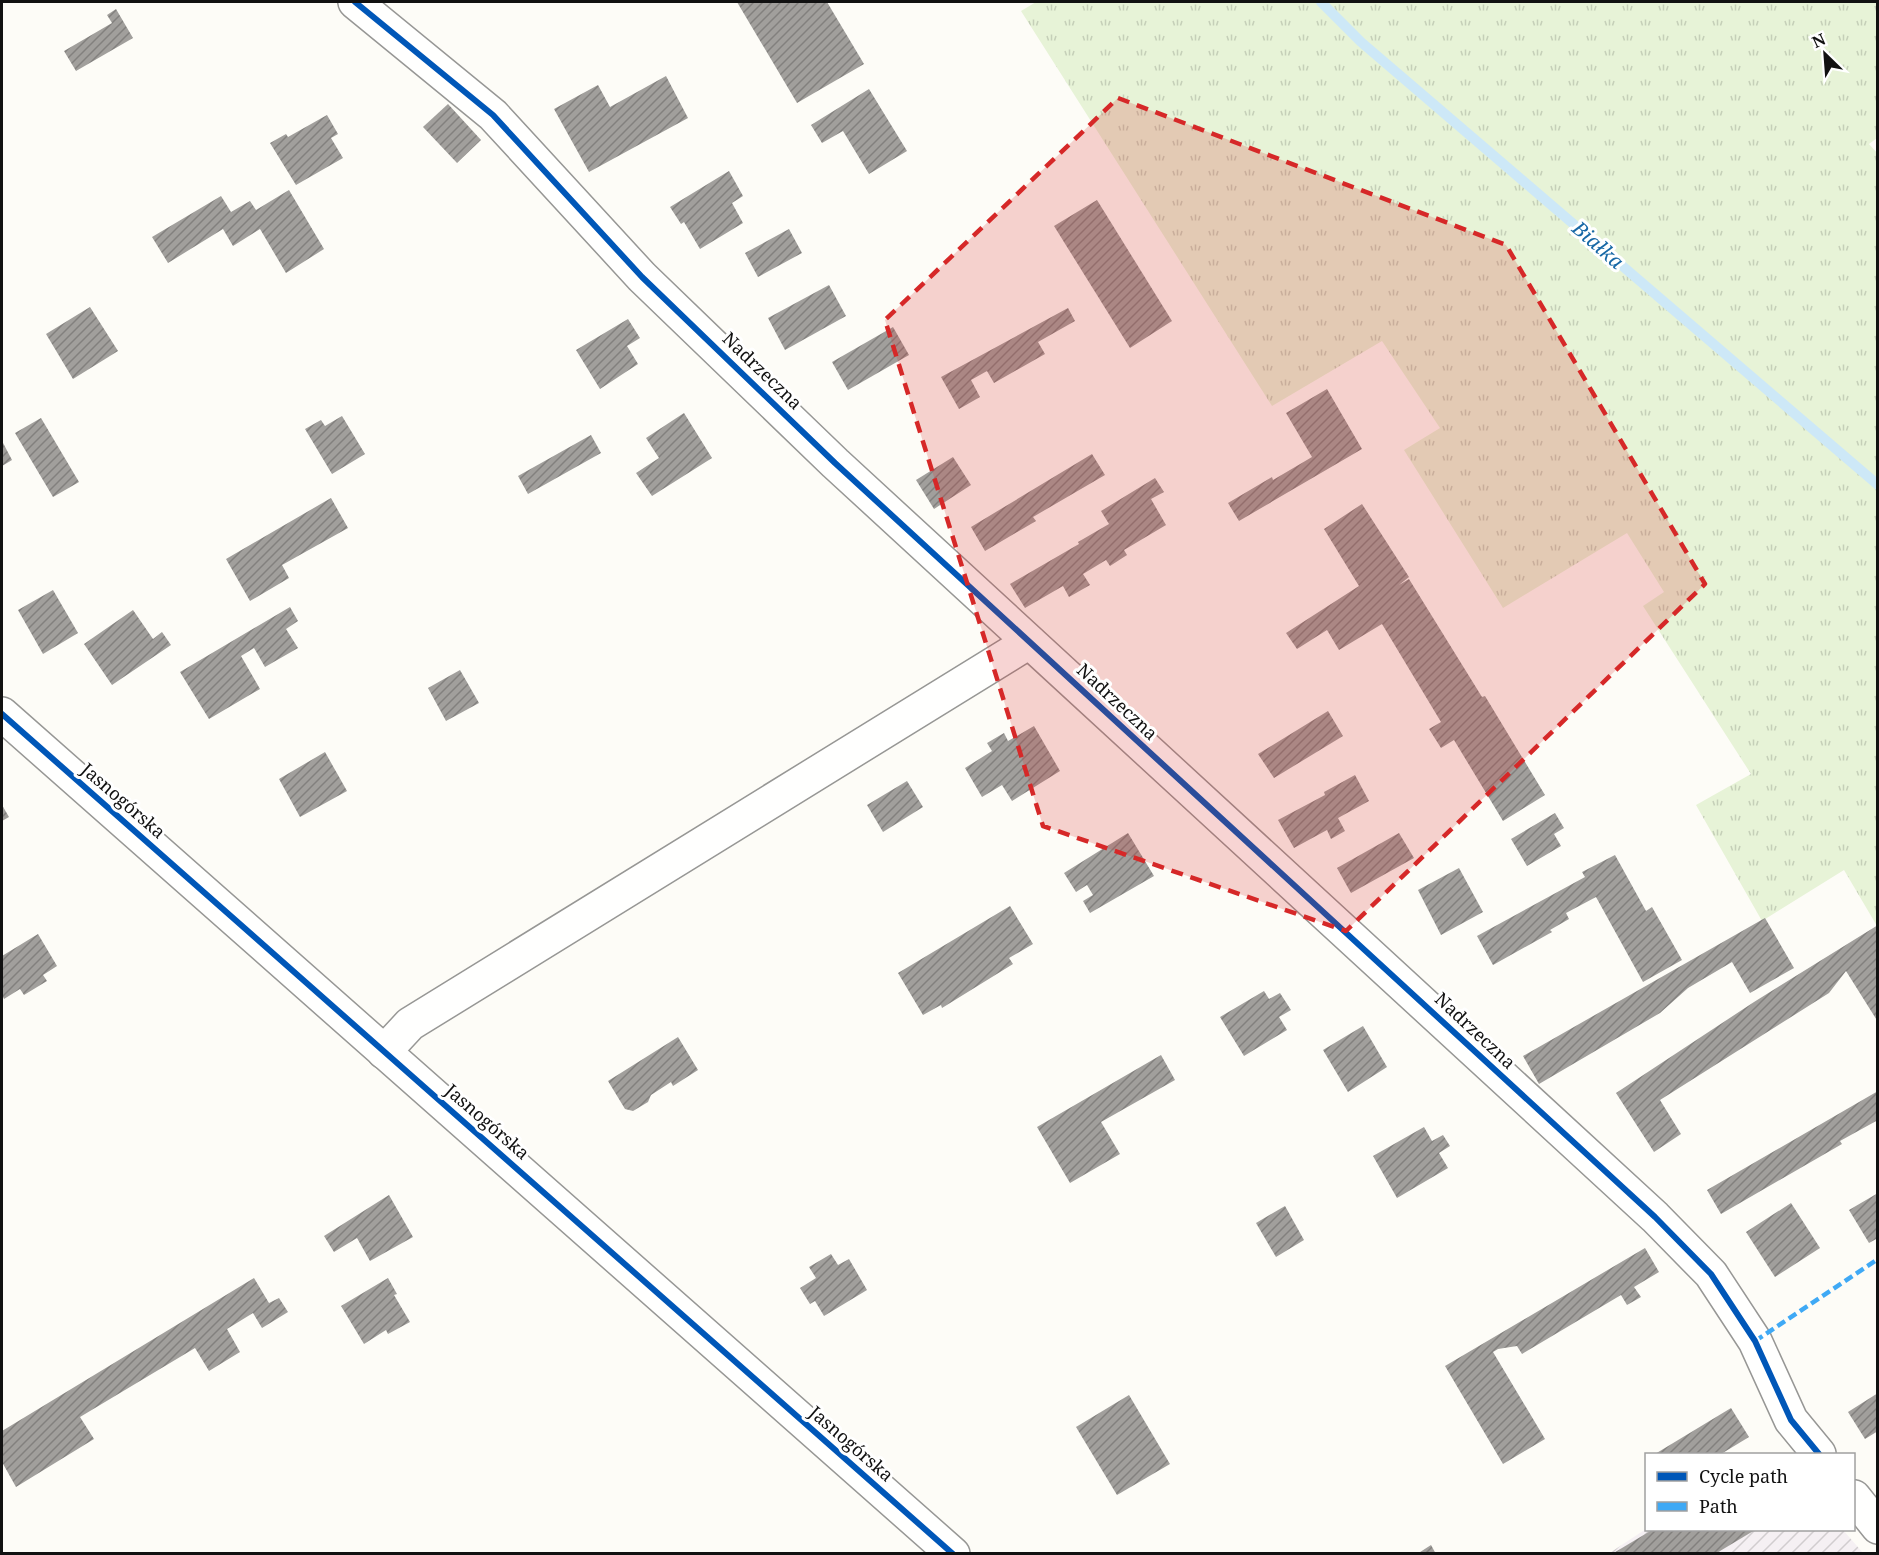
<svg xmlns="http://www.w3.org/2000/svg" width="1879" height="1555" font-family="'Noto Serif',serif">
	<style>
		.industrial { fill: url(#industrial-furrows) }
		.grass { fill: url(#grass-tufts) }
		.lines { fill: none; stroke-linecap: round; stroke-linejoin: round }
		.stream { stroke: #cde8f7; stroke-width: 10 }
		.building { fill: url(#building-hatch) }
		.minor-casing { stroke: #979795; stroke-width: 36 }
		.minor { stroke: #fffffe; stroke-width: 33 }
		.quiet { stroke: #3fa9f5; stroke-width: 4.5; stroke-dasharray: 9 4.5; stroke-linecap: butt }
		.cycleway-casing { stroke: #fff; stroke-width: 10 }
		.cycleway { stroke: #0057b8; stroke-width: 6 }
		.marked { fill: #d62828; fill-opacity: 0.2; stroke: #d62828; stroke-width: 4.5; stroke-dasharray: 12 8; stroke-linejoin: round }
		.labels { text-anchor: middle; stroke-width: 6; stroke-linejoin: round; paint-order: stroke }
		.street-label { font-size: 18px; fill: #111; stroke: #fff }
		.water-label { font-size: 20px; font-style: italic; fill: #1768a6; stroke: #fff }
	</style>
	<defs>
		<pattern id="industrial-furrows" width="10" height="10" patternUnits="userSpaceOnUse" patternTransform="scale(1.5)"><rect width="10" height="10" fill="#f5f0f3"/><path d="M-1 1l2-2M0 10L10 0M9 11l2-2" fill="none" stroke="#d1cdcf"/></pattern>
		<pattern id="grass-tufts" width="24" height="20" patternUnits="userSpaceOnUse" patternTransform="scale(1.5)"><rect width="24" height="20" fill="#e7f3d7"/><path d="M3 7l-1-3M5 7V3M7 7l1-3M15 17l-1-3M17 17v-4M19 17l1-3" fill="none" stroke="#c5cfb8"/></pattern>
		<pattern id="building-hatch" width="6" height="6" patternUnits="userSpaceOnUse" patternTransform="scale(1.5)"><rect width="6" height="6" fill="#a19f9c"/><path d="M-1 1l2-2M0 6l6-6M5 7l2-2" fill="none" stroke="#82807e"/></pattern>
	</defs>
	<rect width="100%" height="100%" fill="#fdfcf7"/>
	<polygon class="industrial" points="1646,1529 1843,1530 1863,1553 1608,1554"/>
	<polygon class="grass" points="1036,2 1877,2 1877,138 1869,144 1878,154 1877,926 1844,870 1762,921 1696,805 1751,774 1643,606 1664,592 1627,533 1503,608 1404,450 1440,428 1382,341 1272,406 1021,11"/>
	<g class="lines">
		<polyline class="stream" points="1321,2 1361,42 1878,485"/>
	</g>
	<g class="building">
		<polygon points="737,2 827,2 864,64 797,103"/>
		<polygon points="116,9 133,38 76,71 64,51 112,23 107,15"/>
		<polygon points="666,76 688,118 589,172 554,109 598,85 610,107"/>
		<polygon points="869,89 907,151 869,174 843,131 822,143 811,125"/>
		<polygon points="448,104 481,140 457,163 423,127"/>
		<polygon points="327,115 338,134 331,138 343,158 296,185 270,143 286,134 288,137"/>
		<polygon points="729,171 743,196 732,203 743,223 700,249 684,222 681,224 670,207"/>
		<polygon points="289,190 324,249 286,273 260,229 233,246 223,229 168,263 152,237 221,196 231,212 250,201 256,210"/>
		<polygon points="1097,200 1172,321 1130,348 1054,226"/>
		<polygon points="789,229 802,253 758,277 745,253"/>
		<polygon points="829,285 846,316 785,350 768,318"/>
		<polygon points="90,307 118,351 73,379 46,334"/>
		<polygon points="1068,308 1075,321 1038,342 1045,354 994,383 987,371 971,380 980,397 959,409 941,377"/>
		<polygon points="628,319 640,338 627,346 638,364 600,389 576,350"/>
		<polygon points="893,327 909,355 848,390 832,362"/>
		<polygon points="1327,389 1362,449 1239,521 1228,503 1272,477 1273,480 1312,457 1286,413"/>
		<polygon points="684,413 712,458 652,496 636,473 659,458 646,438"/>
		<polygon points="342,416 365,454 332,474 305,429 321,420 325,426"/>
		<polygon points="41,418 79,482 53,497 15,433"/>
		<polygon points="591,435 601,453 528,494 518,476"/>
		<polygon points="2,441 12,460 2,466"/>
		<polygon points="1092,454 1105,475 1033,517 1036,521 985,551 971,527"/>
		<polygon points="953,457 971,485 934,509 916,480"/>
		<polygon points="1155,478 1164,492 1151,499 1166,525 1124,550 1127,555 1110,566 1106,560 1083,574 1090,585 1069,597 1063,586 1025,608 1010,584 1079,544 1078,542 1109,524 1101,511"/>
		<polygon points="331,498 348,528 282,565 289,578 250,601 226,559"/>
		<polygon points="1362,504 1409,577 1399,585 1409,579 1482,697 1485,696 1545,795 1503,821 1454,740 1441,748 1429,729 1441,722 1382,624 1339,650 1327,630 1297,649 1286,633 1359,586 1324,529"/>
		<polygon points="53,590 78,633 43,654 18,610"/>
		<polygon points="290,607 298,621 286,629 298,648 265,667 254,648 241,656 260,689 209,719 180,672"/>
		<polygon points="133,610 153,639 162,632 171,645 112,685 84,644"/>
		<polygon points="460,670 479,703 446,721 428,688"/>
		<polygon points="1328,711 1343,736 1274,778 1258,754"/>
		<polygon points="1034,726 1060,771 1012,801 1002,785 982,797 965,768 992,751 987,743 1004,733 1008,741"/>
		<polygon points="325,752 347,791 300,817 279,779"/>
		<polygon points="1355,775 1369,801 1338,818 1345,831 1331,839 1327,830 1294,848 1278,820 1325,795 1324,792"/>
		<polygon points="907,781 923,807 883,832 867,805"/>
		<polygon points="2,805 9,817 2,821"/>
		<polygon points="1555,813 1564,828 1554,834 1561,846 1527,866 1511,839"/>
		<polygon points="1128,833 1154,876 1090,913 1083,901 1093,895 1087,885 1076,892 1064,873"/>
		<polygon points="1399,833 1414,858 1351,893 1337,868"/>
		<polygon points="1615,855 1646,911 1652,907 1682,960 1643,982 1596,897 1566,913 1569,919 1550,930 1552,932 1493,965 1477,936 1585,877 1582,872"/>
		<polygon points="1459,868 1483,912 1441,935 1418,890"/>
		<polygon points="1010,906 1033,944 1009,958 1013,964 942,1008 941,1005 923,1015 898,973"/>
		<polygon points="1765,918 1794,968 1750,993 1732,962 1688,988 1660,1013 1539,1084 1523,1056"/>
		<polygon points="1878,925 1878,1022 1846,971 1829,993 1660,1100 1681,1134 1654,1152 1616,1093 1754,1002"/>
		<polygon points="38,934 57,966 43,975 47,981 24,995 20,989 4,999 2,995 2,956"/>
		<polygon points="1264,991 1269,999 1280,993 1291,1010 1279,1017 1287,1030 1244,1056 1220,1017"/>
		<polygon points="1363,1026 1387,1067 1348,1092 1323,1050"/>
		<polygon points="678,1037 698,1070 673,1086 671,1082 651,1095 648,1102 633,1111 625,1109 608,1081"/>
		<polygon points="1161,1055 1175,1080 1101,1122 1120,1154 1070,1183 1037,1127"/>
		<polygon points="1878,1091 1878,1120 1840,1141 1842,1144 1721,1214 1707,1190"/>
		<polygon points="1424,1127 1432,1141 1443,1135 1450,1146 1439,1153 1448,1168 1397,1198 1373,1156"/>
		<polygon points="1878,1193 1878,1238 1869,1243 1849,1210"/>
		<polygon points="389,1195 413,1237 370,1261 357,1238 334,1252 324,1236"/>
		<polygon points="1791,1203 1820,1248 1775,1277 1746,1232"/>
		<polygon points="1285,1206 1304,1240 1276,1257 1256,1223"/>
		<polygon points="1645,1248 1659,1272 1634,1287 1641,1297 1627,1305 1621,1295 1522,1354 1517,1346 1498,1349 1493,1352 1545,1439 1503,1464 1445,1366"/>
		<polygon points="831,1254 838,1265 849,1259 867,1290 824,1316 815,1301 810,1304 800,1288 816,1278 809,1267"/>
		<polygon points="254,1278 269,1303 279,1298 288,1312 262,1328 253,1313 227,1329 240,1352 209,1371 195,1348 80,1417 94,1439 16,1487 2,1462 2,1431"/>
		<polygon points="388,1278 397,1294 394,1295 410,1322 388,1334 386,1330 364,1344 341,1306"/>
		<polygon points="1878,1393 1878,1431 1865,1439 1848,1412"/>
		<polygon points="1129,1395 1170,1464 1117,1495 1076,1427"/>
		<polygon points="1731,1408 1749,1437 1721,1454 1655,1454"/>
		<polygon points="1652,1530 1755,1530 1715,1554 1612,1554"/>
		<polygon points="1431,1545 1436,1554 1417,1554"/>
	</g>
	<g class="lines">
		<defs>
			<g id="minor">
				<polyline points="355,2 493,115 642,277 835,463 1655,1217 1711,1274 1755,1341 1791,1420 1819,1454"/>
				<polyline points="2,714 953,1554"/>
				<polyline points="384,1052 410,1024 1029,642"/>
				<polyline points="1854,1497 1878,1527"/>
			</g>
		</defs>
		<use href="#minor" class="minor-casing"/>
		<use href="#minor" class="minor"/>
		<polyline class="quiet" points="1755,1341 1878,1259"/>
		<defs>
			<g id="cycleway">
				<polyline points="355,2 493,115 642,277 835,463 1655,1217 1711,1274 1755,1341 1791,1420 1819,1454"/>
				<polyline points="2,714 953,1554"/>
			</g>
		</defs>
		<use href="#cycleway" class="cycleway-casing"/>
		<use href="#cycleway" class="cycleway"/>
	</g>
	<path class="marked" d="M1118,98L1506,245L1705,584L1346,931L1043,826L885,320Z"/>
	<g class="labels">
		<g class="street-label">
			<text transform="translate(762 371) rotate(44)" y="6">Nadrzeczna</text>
			<text transform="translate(1117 702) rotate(43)" y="6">Nadrzeczna</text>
			<text transform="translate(123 801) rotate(41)" y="6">Jasnogórska</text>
			<text transform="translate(1475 1031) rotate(43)" y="6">Nadrzeczna</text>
			<text transform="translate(487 1122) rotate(41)" y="6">Jasnogórska</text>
			<text transform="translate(851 1444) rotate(41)" y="6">Jasnogórska</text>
		</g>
		<g class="water-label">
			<text transform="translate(1598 245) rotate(41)" y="7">Białka</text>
		</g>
	</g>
	<rect width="1879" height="1555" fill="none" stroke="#111111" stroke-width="6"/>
	<rect x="1645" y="1453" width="210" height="78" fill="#ffffff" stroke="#a0a0a0" stroke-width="1.5"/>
	<rect x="1657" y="1472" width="30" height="9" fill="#0057b8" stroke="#a0a0a0" stroke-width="1.5"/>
	<text x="1699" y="1483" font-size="18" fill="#111111">Cycle path</text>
	<rect x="1657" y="1502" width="30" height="9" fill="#3fa9f5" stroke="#a0a0a0" stroke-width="1.5"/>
	<text x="1699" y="1513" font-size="18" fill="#111111">Path</text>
	<g transform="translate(1825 54) rotate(335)" stroke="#ffffff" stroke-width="4.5" paint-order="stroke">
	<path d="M0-4.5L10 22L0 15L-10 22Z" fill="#111111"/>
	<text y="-9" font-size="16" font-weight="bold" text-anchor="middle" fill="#111111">N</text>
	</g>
</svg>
